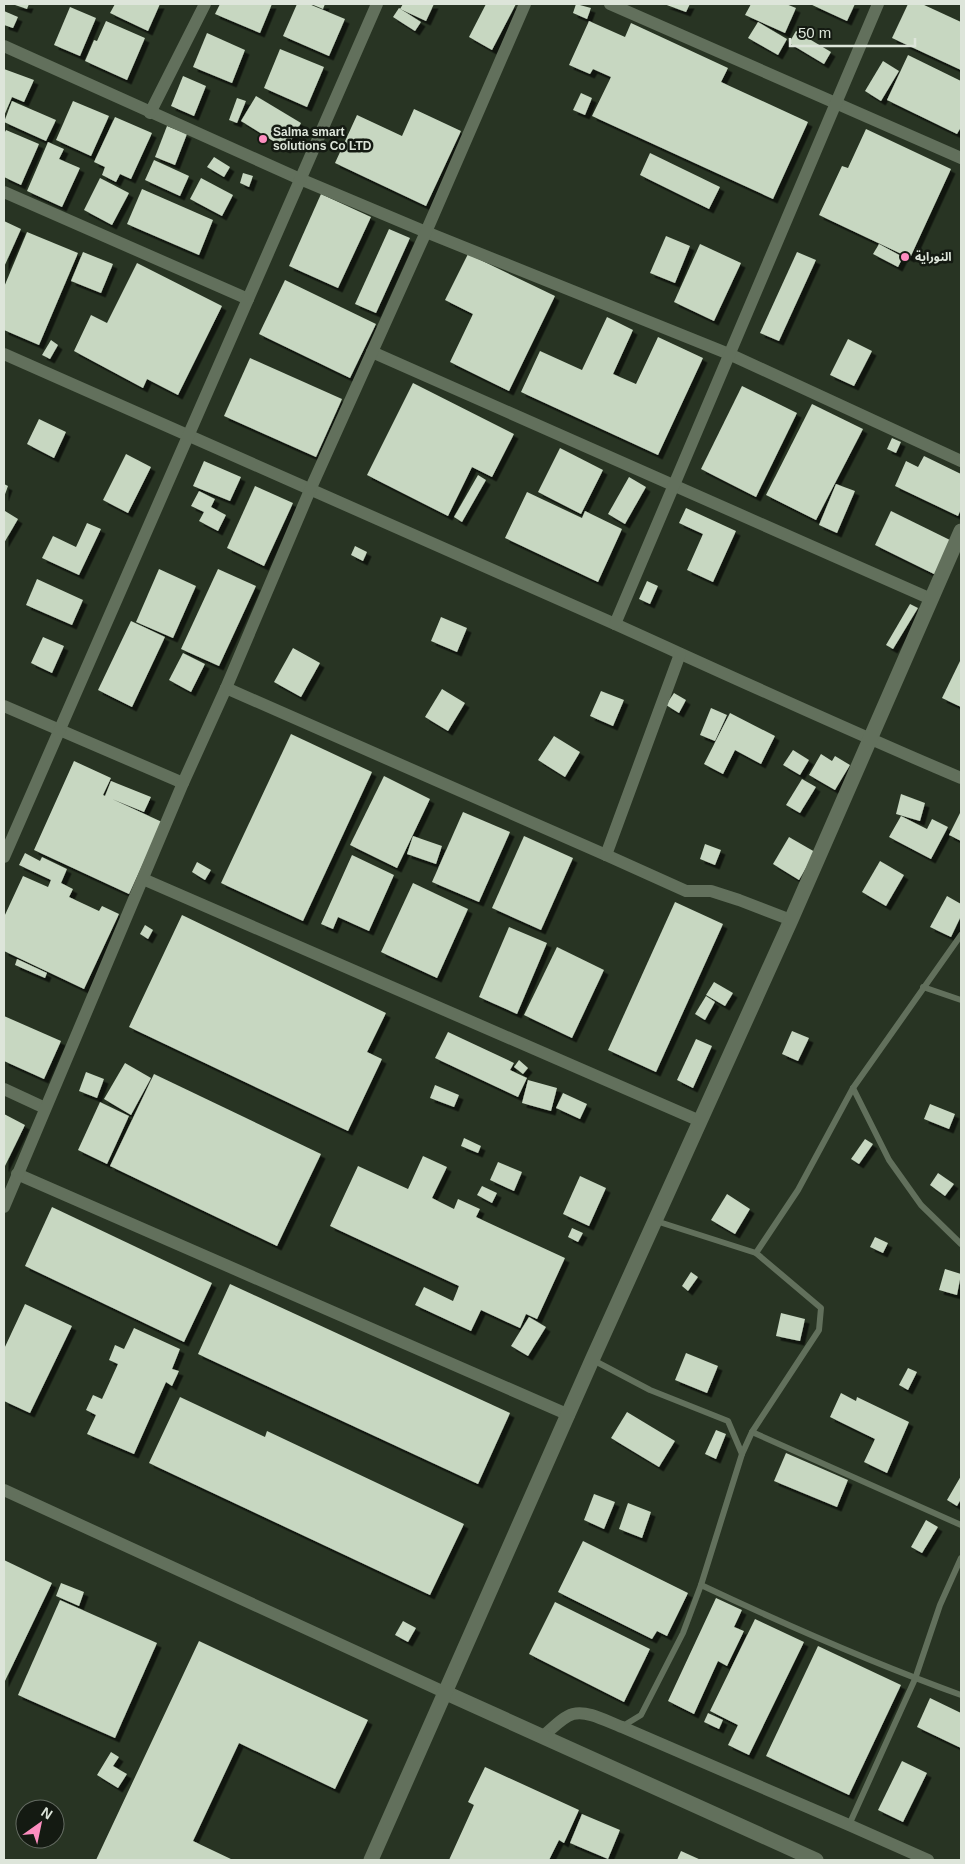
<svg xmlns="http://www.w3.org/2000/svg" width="965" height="1864" font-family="Arial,'Noto Sans Arabic',sans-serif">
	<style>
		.building { fill: #c7d7c1; filter: url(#shadow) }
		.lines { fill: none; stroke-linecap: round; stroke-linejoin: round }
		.service { stroke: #62705c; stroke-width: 6 }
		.minor { stroke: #62705c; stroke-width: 12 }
		.tertiary { stroke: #62705c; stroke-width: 15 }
		.poi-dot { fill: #fd8ec0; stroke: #141a12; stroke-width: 2 }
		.labels { text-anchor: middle; stroke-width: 5; stroke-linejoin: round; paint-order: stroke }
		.poi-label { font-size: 12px; font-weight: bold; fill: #dde5da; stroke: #141a12; text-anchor: start }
	</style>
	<defs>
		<filter id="shadow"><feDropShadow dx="4.5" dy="4.5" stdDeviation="0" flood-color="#0009"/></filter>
	</defs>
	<rect width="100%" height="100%" fill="#283423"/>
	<g class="building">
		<polygon points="12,4 29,4 27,9"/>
		<polygon points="115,4 160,4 148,31 110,13"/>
		<polygon points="220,4 272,4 260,33 215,14"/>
		<polygon points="297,4 309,4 345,19 329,56 283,36"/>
		<polygon points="311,4 325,4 323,9"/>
		<polygon points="403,4 434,4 426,21 400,9"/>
		<polygon points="486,4 516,4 492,50 469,37"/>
		<polygon points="576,4 591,8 587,19 573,13"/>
		<polygon points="664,4 690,4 686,12"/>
		<polygon points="751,4 786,4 796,8 785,33 745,15"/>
		<polygon points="810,4 855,4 847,21"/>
		<polygon points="908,4 922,4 961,22 961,70 892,38"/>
		<polygon points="70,7 96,18 80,56 54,45"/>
		<polygon points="399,8 421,22 415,31 393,17"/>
		<polygon points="4,11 18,17 13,28 4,25"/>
		<polygon points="106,21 145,38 127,80 85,61 94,40 97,41"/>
		<polygon points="589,21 625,37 631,23 728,68 721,82 808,122 773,199 592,116 611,77 593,69 590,74 569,65"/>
		<polygon points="758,22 787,39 778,55 748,38"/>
		<polygon points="796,31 831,52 824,64 789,43"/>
		<polygon points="207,33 245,50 232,83 193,67"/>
		<polygon points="280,49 324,67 307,107 264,88"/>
		<polygon points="908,55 961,81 961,127 957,134 887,100"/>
		<polygon points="883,61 899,71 881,101 865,91"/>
		<polygon points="4,69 34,80 24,102 12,97 4,116"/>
		<polygon points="183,76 206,86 194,116 171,106"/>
		<polygon points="581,93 592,98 585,115 573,110"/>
		<polygon points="256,96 301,123 286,149 241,121"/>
		<polygon points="237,98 246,101 237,123 229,120"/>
		<polygon points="12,101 56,120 46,141 4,122"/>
		<polygon points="73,101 109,116 91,156 56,140"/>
		<polygon points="414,109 461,131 426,206 335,163 357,115 402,136"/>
		<polygon points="115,117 152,133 131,179 120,174 116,182 102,175 105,167 94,162"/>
		<polygon points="167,126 187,134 175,165 155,157"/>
		<polygon points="866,129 951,169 910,258 819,215 842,166 848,168"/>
		<polygon points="6,130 39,144 21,185 4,177 4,134"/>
		<polygon points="48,142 64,149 59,159 80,168 62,207 27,191"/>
		<polygon points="650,153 720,187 709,209 640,175"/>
		<polygon points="214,157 230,167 224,177 207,167"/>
		<polygon points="154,160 189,176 180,196 145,180"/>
		<polygon points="243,173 253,176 249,187 240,183"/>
		<polygon points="100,178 129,193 112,225 84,210"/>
		<polygon points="201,178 233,195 222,216 190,199"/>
		<polygon points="142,189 213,220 199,255 127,224"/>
		<polygon points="321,194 371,217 338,288 289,266"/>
		<polygon points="4,221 21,229 4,267"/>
		<polygon points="389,229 410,238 376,313 355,304"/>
		<polygon points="27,232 78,253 39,345 4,330 4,287"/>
		<polygon points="666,236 690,246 675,283 650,273"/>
		<polygon points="700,244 741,263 714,321 674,302"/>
		<polygon points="879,244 903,257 898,267 873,254"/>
		<polygon points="83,252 113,264 101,293 71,281"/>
		<polygon points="797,252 816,260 779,341 760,333"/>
		<polygon points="468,254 555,296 509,391 450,362 473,314 445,300"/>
		<polygon points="137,263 222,306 178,395 147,379 143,388 74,351 91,315 107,323"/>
		<polygon points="285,280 376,324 350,378 259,334"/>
		<polygon points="607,317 633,330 613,374 636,384 658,337 703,358 658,455 521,392 540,351 582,370"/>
		<polygon points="848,339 872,351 854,386 830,375"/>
		<polygon points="51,340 58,345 50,359 42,355"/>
		<polygon points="250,358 342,399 316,457 224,416"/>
		<polygon points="413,383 514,434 492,477 472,467 448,516 367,475"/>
		<polygon points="742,386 797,413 756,497 701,469"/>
		<polygon points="812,404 863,429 816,520 766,495"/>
		<polygon points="39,419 66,432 54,458 27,444"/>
		<polygon points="892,438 901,442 896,453 887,449"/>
		<polygon points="560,448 603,470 581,514 538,492"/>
		<polygon points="126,454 151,467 128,513 103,500"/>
		<polygon points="924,456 961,474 961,509 958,516 895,486 906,461 918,467"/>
		<polygon points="204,461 241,477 230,501 193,486"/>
		<polygon points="478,475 486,480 462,522 454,517"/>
		<polygon points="629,477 646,487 625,524 608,514"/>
		<polygon points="4,484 8,486 4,497"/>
		<polygon points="836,484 855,491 837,533 819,525"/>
		<polygon points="255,486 293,503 264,566 227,548"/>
		<polygon points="199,491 215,499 211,507 226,515 218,531 199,521 204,512 191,506"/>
		<polygon points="527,492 582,518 585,511 622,529 598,582 505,538"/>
		<polygon points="686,508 736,531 713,582 687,570 703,534 679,523"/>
		<polygon points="5,511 18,519 4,543 4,513"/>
		<polygon points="891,511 952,541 936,575 875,545"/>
		<polygon points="87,523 101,529 79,575 42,558 53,536 76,547"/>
		<polygon points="355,546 367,552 363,561 351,555"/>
		<polygon points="159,569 196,586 173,638 136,622"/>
		<polygon points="218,569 256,586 219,666 181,649"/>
		<polygon points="37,579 83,600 72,625 26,605"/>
		<polygon points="647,581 658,586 650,604 639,599"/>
		<polygon points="910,604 918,608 893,649 886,645"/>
		<polygon points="441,617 467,628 457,652 431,641"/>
		<polygon points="131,621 165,637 132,707 98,690"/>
		<polygon points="43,637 64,646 52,673 31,663"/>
		<polygon points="293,648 320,663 301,697 274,682"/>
		<polygon points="183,653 205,664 191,692 169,680"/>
		<polygon points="961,659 961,707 942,698"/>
		<polygon points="442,689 465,703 448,731 425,717"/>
		<polygon points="601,691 624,700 613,726 590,716"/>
		<polygon points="674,693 686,700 679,713 666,705"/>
		<polygon points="711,708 727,715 715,741 700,735"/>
		<polygon points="730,713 775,736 761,764 735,750 723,774 704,764"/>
		<polygon points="291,734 372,772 303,921 221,883"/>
		<polygon points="554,736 580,752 565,777 538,760"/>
		<polygon points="793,750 809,760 800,775 783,765"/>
		<polygon points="821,754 832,761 835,756 850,765 835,790 809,775"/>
		<polygon points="74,761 111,778 103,795 105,796 111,781 151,797 144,812 112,799 162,822 129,894 34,850"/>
		<polygon points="384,776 430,799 397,868 350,845"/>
		<polygon points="802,779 816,787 800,813 786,805"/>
		<polygon points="901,794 925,803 920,821 896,814"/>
		<polygon points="961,811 961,841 949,835"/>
		<polygon points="463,812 510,832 479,902 432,882"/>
		<polygon points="901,816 927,829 932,819 948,827 931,859 889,837"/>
		<polygon points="413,836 442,846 436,864 407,854"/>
		<polygon points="524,836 573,858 541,930 492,908"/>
		<polygon points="789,837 815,852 799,880 773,864"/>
		<polygon points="705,844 721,850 715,865 700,859"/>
		<polygon points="25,853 40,861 42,857 67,869 61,883 73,889 69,897 99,911 102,906 119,914 84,989 4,951 4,917 23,876 48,887 51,880 19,865"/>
		<polygon points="352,855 394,875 369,931 338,917 333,929 321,924"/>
		<polygon points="880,861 904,875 886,906 862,892"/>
		<polygon points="197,862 211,870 205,880 192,872"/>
		<polygon points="413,883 468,909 437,978 381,952"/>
		<polygon points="947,896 961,904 961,916 951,937 930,927"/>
		<polygon points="675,902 723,924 656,1072 608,1050"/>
		<polygon points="182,915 386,1013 367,1052 382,1059 348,1131 129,1027"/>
		<polygon points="145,925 153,930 148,939 140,934"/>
		<polygon points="509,927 547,943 517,1014 479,997"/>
		<polygon points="557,947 604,970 572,1038 524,1015"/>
		<polygon points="17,959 47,973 45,978 15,965"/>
		<polygon points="714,982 733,993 725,1006 706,995"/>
		<polygon points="706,996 715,1002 705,1020 695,1014"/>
		<polygon points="4,1016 61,1041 44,1079 4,1061"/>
		<polygon points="792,1031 809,1038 798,1061 782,1054"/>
		<polygon points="448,1032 514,1063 510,1070 527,1078 518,1097 435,1058"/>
		<polygon points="696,1039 712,1046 693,1088 677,1080"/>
		<polygon points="519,1060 528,1068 523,1074 514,1067"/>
		<polygon points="125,1063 151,1078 131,1115 104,1099"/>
		<polygon points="86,1072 104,1079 97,1098 79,1091"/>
		<polygon points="154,1074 321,1154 277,1246 110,1166"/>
		<polygon points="528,1080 557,1088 551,1111 522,1103"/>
		<polygon points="435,1085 459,1095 454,1107 430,1098"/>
		<polygon points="563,1093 587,1104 580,1119 556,1108"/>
		<polygon points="100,1102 129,1116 107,1164 78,1150"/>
		<polygon points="930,1104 955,1114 949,1129 924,1119"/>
		<polygon points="4,1114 25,1125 4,1168"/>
		<polygon points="464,1138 481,1146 478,1153 461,1146"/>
		<polygon points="865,1139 873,1144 859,1164 851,1159"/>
		<polygon points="423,1156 447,1167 432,1198 454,1209 458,1199 480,1209 476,1217 565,1258 537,1319 526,1314 520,1328 481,1310 471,1331 415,1305 424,1287 453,1301 459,1286 330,1226 358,1166 408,1189"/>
		<polygon points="498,1162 522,1172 514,1191 490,1180"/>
		<polygon points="938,1173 954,1184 945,1196 930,1185"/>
		<polygon points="580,1176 606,1188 589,1226 563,1214"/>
		<polygon points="482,1186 497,1193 492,1203 477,1195"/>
		<polygon points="727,1194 750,1209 735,1234 711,1220"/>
		<polygon points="52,1207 212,1283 184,1342 25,1266"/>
		<polygon points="572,1228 583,1233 578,1242 568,1237"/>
		<polygon points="875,1237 888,1243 883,1253 870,1247"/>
		<polygon points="945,1269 961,1274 957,1295 939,1290"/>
		<polygon points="691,1272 698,1277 688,1291 682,1286"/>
		<polygon points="230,1284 510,1413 478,1484 198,1354"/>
		<polygon points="25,1304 72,1326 30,1413 4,1401 4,1349"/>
		<polygon points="781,1313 805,1319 800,1341 776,1336"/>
		<polygon points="529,1317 546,1327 528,1356 511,1346"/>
		<polygon points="134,1328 180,1349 172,1369 179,1371 172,1386 166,1382 134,1454 87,1434 96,1415 86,1410 93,1395 102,1399 118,1364 109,1360 115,1345 124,1349"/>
		<polygon points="686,1353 718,1366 707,1393 675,1380"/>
		<polygon points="908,1368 917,1372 908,1390 899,1385"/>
		<polygon points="841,1393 856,1401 857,1397 909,1422 887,1473 864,1462 875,1439 830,1417"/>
		<polygon points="180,1397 265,1437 267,1431 464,1524 430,1595 149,1463"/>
		<polygon points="627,1412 675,1441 659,1467 611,1438"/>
		<polygon points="716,1430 726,1434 716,1459 705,1454"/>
		<polygon points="786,1453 848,1480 837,1507 774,1481"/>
		<polygon points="961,1476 961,1499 957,1506 947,1500"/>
		<polygon points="594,1494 615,1502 604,1529 584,1520"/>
		<polygon points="628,1503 651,1512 642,1538 619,1529"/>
		<polygon points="926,1520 938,1527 922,1553 911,1547"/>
		<polygon points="583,1541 688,1593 667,1636 657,1631 652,1639 558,1592"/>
		<polygon points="4,1560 52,1583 4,1683"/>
		<polygon points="61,1583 84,1592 79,1606 56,1596"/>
		<polygon points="716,1598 742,1610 734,1627 744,1631 727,1666 718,1661 694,1714 668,1701"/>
		<polygon points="60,1600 157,1643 115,1738 18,1695"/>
		<polygon points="555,1602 650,1649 624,1702 529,1654"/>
		<polygon points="755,1619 804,1642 749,1755 728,1745 738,1725 710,1711"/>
		<polygon points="403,1621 416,1628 408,1642 395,1635"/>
		<polygon points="199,1641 368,1720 335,1789 239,1743 193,1841 233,1860 96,1860"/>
		<polygon points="818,1646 901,1685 849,1795 766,1756"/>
		<polygon points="930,1698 961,1713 961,1748 917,1727"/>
		<polygon points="708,1713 723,1720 719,1729 704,1722"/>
		<polygon points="111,1752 119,1757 113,1766 127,1774 118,1788 97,1775"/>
		<polygon points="902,1761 927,1773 903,1822 878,1810"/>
		<polygon points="485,1767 579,1810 564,1843 559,1840 549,1860 449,1860 474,1805 468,1802"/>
		<polygon points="582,1814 620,1830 608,1859 570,1843"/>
		<polygon points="681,1851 701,1860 677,1860"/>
	</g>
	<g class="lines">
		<g class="service">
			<polyline points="923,987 961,1000"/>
			<polyline points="853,1088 889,1160 921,1205 961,1244"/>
			<polyline points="756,1253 798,1190 853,1088 961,935"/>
			<polyline points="593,1360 650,1390 728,1421 742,1454"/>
			<polyline points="752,1432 961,1525"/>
			<path d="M701,1585C786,1625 872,1663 961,1695"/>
			<polyline points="623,1726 641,1715 683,1633 701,1585 742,1454 752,1432 819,1330 821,1308 756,1253 656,1221"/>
			<polyline points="849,1825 915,1679 940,1605 961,1558"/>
		</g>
		<g class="minor">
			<polyline points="610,4 961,158"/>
			<polyline points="4,46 300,179 426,232 729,354 961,461"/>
			<polyline points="150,113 205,4"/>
			<polyline points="4,192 248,299"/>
			<polyline points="372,352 931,599"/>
			<path d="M4,354C207,445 412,533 615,624C730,676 845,729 961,778"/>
			<polyline points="615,624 878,4"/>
			<polyline points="226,688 606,855 686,891 711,891 739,900 791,920"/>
			<polyline points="4,706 183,783"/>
			<polyline points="606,855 680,654"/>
			<polyline points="4,857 377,4"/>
			<polyline points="143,879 700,1121"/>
			<polyline points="4,1089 45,1108"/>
			<polyline points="17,1174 569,1415"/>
			<polyline points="4,1207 183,783 226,688 310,490 426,232 525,4"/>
			<polyline points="4,1490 444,1692"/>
			<path d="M542,1737C551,1730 562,1717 573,1714C588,1710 608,1722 622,1727L849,1825L928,1860"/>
		</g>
		<g class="tertiary">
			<polyline points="444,1692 816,1860"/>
			<polyline points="371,1860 592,1360 791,920 961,531"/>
		</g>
	</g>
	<g class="poi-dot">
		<circle cx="263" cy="139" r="5"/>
		<circle cx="905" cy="257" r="5"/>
	</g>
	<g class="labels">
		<g class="poi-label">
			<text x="273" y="136">Salma smart<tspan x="273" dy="14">solutions Co LTD</tspan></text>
			<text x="915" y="261">النوراية</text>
		</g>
	</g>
	<rect width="965" height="1864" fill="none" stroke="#dde5da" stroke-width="10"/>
	<g transform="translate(40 1824) rotate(33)"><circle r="24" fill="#141a12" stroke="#646b62"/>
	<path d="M0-4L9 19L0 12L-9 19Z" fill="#fd8ec0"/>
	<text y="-8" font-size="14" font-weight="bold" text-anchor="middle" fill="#dde5da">N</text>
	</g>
	<path d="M790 38v8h125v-8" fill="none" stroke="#dde5da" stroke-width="2.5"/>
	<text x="798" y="38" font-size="15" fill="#dde5da" stroke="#141a12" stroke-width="4" paint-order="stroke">50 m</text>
</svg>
